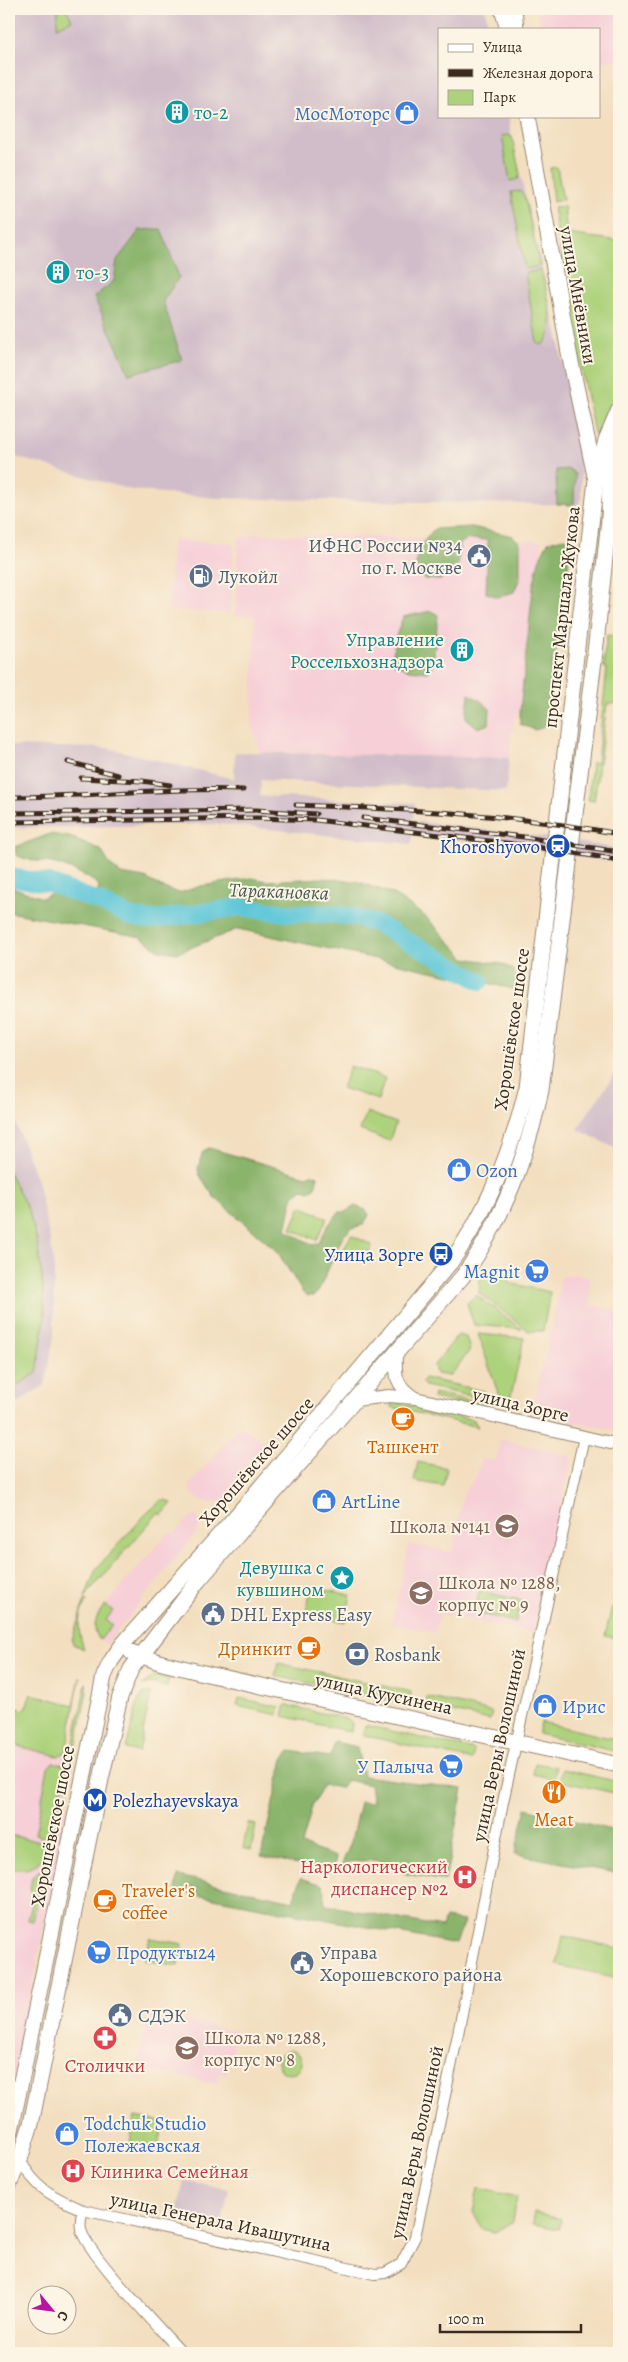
<svg xmlns="http://www.w3.org/2000/svg" width="628" height="2362" font-family="Alegreya,serif">
	<style>
		.built { fill: #f6cfd7 }
		.industrial { fill: #d1bdc9 }
		.green { fill: #add27c; stroke: #747e4d }
		.forest { fill: #8ab46c; stroke: #626f45 }
		.lines { fill: none; stroke-linecap: round; stroke-linejoin: round }
		.river { stroke: #5cc6d8; stroke-width: 18 }
		.minor-casing { stroke: #97846f; stroke-width: 12 }
		.tertiary-casing { stroke: #97846f; stroke-width: 14 }
		.secondary-casing { stroke: #97846f; stroke-width: 17 }
		.minor { stroke: #fff; stroke-width: 10 }
		.tertiary { stroke: #fff; stroke-width: 12 }
		.secondary { stroke: #fff; stroke-width: 15 }
		.rail-casing { stroke: #3b2a1e; stroke-width: 5 }
		.rail { stroke: #fcf5e5; stroke-width: 3; stroke-dasharray: 9; stroke-linecap: butt }
		.labels { text-anchor: middle; stroke-width: 4; stroke-linejoin: round; paint-order: stroke }
		.culture-label { font-size: 19px; fill: #0d838f; stroke: #fcf5e5; text-anchor: start }
		.shop-label { font-size: 19px; fill: #366cbe; stroke: #fcf5e5; text-anchor: start }
		.street-label { font-size: 19px; fill: #3b2a1e; stroke: #fcf5e5 }
		.service-label { font-size: 19px; fill: #4e5e75; stroke: #fcf5e5; text-anchor: start }
		.transit-label { font-size: 19px; fill: #164399; stroke: #fcf5e5; text-anchor: end }
		.food-label { font-size: 19px; fill: #c56008; stroke: #fcf5e5 }
		.education-label { font-size: 19px; fill: #785e54; stroke: #fcf5e5; text-anchor: start }
		.health-label { font-size: 19px; fill: #be3a42; stroke: #fcf5e5; text-anchor: end }
		.water-label { font-size: 20px; font-style: italic; fill: #455956; stroke: #fcf5e5 }
	</style>
	<rect width="100%" height="100%" fill="#fcf5e5"/>
	<filter id="ink" filterUnits="userSpaceOnUse"><feTurbulence type="fractalNoise" baseFrequency=".02" numOctaves="2"/><feDisplacementMap in="SourceGraphic" scale="10" xChannelSelector="R" yChannelSelector="G"/><feConvolveMatrix kernelMatrix="1 2 1 2 8 2 1 2 1" color-interpolation-filters="sRGB"/></filter>
	<filter id="wash" filterUnits="userSpaceOnUse"><feTurbulence type="fractalNoise" baseFrequency=".0096" numOctaves="4" result="noise"/><feDisplacementMap in="SourceGraphic" scale="20" xChannelSelector="R" yChannelSelector="G"/><feGaussianBlur stdDeviation="1.12" result="paint"/><feColorMatrix in="noise" values="0 0 0 0 0 0 0 0 0 0 0 0 0 0 0 0 0 1.4 0 .05"/><feComposite in="paint" operator="in"/></filter>
	<g filter="url(#wash)">
		<rect width="100%" height="100%" fill="#f3dfc0"/>
		<g class="built">
			<polygon points="537,9 619,9 619,59 599,62 599,29 541,29"/>
			<polygon points="255,534 542,541 524,695 513,724 509,758 260,752 252,723 255,616 235,615 238,538"/>
			<polygon points="172,540 234,543 230,613 169,610"/>
			<polygon points="574,1274 591,1277 590,1305 619,1311 619,1431 534,1413 538,1400 535,1399 560,1290 558,1286 561,1277"/>
			<polygon points="242,1427 248,1430 263,1442 265,1449 262,1457 228,1498 211,1503 199,1500 190,1491 191,1483 236,1430"/>
			<polygon points="500,1439 572,1456 533,1633 440,1614 435,1633 392,1623 409,1544 452,1552 464,1491 475,1478 482,1459 496,1461"/>
			<polygon points="196,1516 202,1522 197,1531 107,1644 100,1640 96,1636 95,1626 102,1609 167,1534 175,1533 190,1517"/>
			<polygon points="9,1739 50,1750 76,1747 57,1859 13,2084 9,2091"/>
			<polygon points="148,2013 236,2031 227,2075 219,2073 217,2084 143,2069 140,2080 135,2079"/>
		</g>
		<g class="industrial">
			<polygon points="9,9 485,9 489,29 439,29 439,116 509,116 510,130 559,342 576,437 581,473 581,499 578,505 217,498 131,490 9,455"/>
			<polygon points="9,746 108,748 234,779 235,752 509,758 506,791 261,780 260,796 415,803 413,821 560,839 619,849 619,863 523,848 412,835 412,844 221,824 9,828"/>
			<polygon points="619,1068 619,1150 577,1129"/>
			<polygon points="9,1104 38,1184 51,1245 54,1267 54,1337 45,1385 9,1408"/>
			<polygon points="184,2180 229,2189 221,2227 176,2217"/>
		</g>
		<g class="green">
			<polygon points="58,9 66,9 72,20 57,27"/>
			<polygon points="508,135 512,137 520,174 518,179 510,181 502,136"/>
			<polygon points="557,167 563,200 553,202 550,168"/>
			<polygon points="520,191 524,195 540,266 525,269 511,192"/>
			<path d="M564,206L567,234L619,241V393L598,435L594,433C579,358 565,283 553,207Z"/>
			<path d="M541,270C545,288 561,333 542,345L537,343L525,273Z"/>
			<polygon points="607,635 614,636 619,670 619,703 607,704 594,801 588,800 592,762 597,763 607,669 603,666"/>
			<polygon points="350,1066 385,1078 378,1100 342,1088"/>
			<polygon points="367,1112 396,1123 389,1141 360,1130"/>
			<polygon points="9,1172 29,1212 37,1241 42,1276 45,1316 37,1373 9,1390"/>
			<polygon points="301,1206 327,1218 317,1240 291,1229"/>
			<polygon points="351,1235 372,1245 365,1261 343,1251"/>
			<polygon points="487,1270 510,1275 509,1283 550,1292 543,1331 529,1331 479,1293 480,1279"/>
			<polygon points="476,1295 522,1329 474,1325 467,1303"/>
			<polygon points="478,1334 524,1338 510,1400 499,1396"/>
			<polygon points="458,1335 466,1337 470,1350 450,1376 436,1374 434,1365"/>
			<polygon points="424,1378 483,1391 488,1400 425,1386 422,1383"/>
			<polygon points="434,1393 490,1405 489,1409 433,1398"/>
			<polygon points="392,1401 474,1420 478,1427 391,1407"/>
			<polygon points="418,1462 447,1468 443,1486 414,1481"/>
			<polygon points="163,1499 172,1503 162,1515 158,1513 85,1597 96,1569 146,1514"/>
			<polygon points="311,1587 351,1595 345,1622 306,1614"/>
			<polygon points="479,1591 521,1600 516,1622 475,1613"/>
			<path d="M85,1599L87,1601C76,1617 78,1632 84,1649L73,1644L72,1640Z"/>
			<path d="M105,1605L113,1611L106,1620L112,1625L100,1640C90,1628 97,1615 105,1605Z"/>
			<polygon points="612,1607 619,1609 619,1639 605,1636"/>
			<polygon points="278,1663 411,1692 410,1700 405,1703 275,1676"/>
			<polygon points="154,1676 169,1679 167,1687 150,1683 142,1685"/>
			<polygon points="80,1677 66,1752 58,1756 9,1744 10,1707 25,1710 31,1694 74,1705"/>
			<polygon points="86,1683 87,1691 76,1747 72,1752"/>
			<polygon points="144,1693 151,1694 139,1752 126,1749 138,1701"/>
			<polygon points="427,1697 492,1712 490,1720 425,1706"/>
			<polygon points="239,1698 280,1707 278,1715 237,1706"/>
			<polygon points="286,1705 348,1719 352,1723 351,1732 283,1716"/>
			<polygon points="541,1722 619,1740 619,1752 538,1734"/>
			<polygon points="365,1725 474,1750 472,1760 363,1735"/>
			<polygon points="53,1762 64,1765 66,1771 52,1839 35,1835 48,1768"/>
			<polygon points="535,1763 556,1767 554,1779 533,1774"/>
			<polygon points="562,1769 619,1782 619,1794 560,1781"/>
			<polygon points="248,1823 256,1825 251,1850 243,1848"/>
			<path d="M9,1835L51,1844C41,1864 31,1873 9,1868Z"/>
			<polygon points="45,1866 33,1921 28,1920 34,1896 30,1889 32,1877"/>
			<polygon points="563,1936 619,1948 619,1978 557,1965"/>
			<polygon points="150,1938 183,1944 178,1966 145,1960"/>
			<circle cx="290" cy="2062" r="12"/>
			<polygon points="135,2117 163,2122 157,2153 129,2147"/>
			<polygon points="478,2188 517,2197 513,2221 495,2232 482,2229 473,2212"/>
			<polygon points="534,2212 561,2218 559,2229 532,2224"/>
			<polygon points="613,2225 619,2226 619,2246 609,2244"/>
		</g>
		<g class="forest">
			<polygon points="161,229 179,277 163,301 182,360 129,374 94,297 114,281 117,260 140,230"/>
			<polygon points="569,469 575,474 574,503 570,505 557,504 556,470"/>
			<polygon points="472,527 513,536 520,543 520,578 514,592 498,597 486,593 488,540 467,539 460,544 458,565 444,573 441,580 424,579 416,568 418,549 434,529"/>
			<polygon points="563,538 571,540 559,646 553,656 545,727 535,730 520,724 520,711 533,587 539,560 548,542"/>
			<polygon points="431,611 438,615 433,665 428,672 409,670 392,662 395,639 403,617"/>
			<polygon points="469,694 481,701 490,709 489,724 478,728 466,718"/>
			<path d="M50,834L66,836L81,841L101,850L110,865L121,874L145,878L161,887L179,893L201,886L252,878L267,881L321,878L356,881L393,894L427,918L465,958L503,964L513,970L517,979L518,990L238,929L177,953L159,950L141,937L9,912V886L42,898L56,891L83,904H90L98,892L99,885C86,875 66,866 51,863C36,860 30,862 16,855L15,847Z"/>
			<polygon points="209,1148 306,1176 312,1174 318,1176 315,1188 309,1191 303,1189 293,1196 286,1230 313,1245 319,1243 327,1227 339,1212 345,1212 355,1206 366,1210 369,1215 363,1225 352,1228 343,1236 318,1292 314,1296 308,1296 303,1293 277,1251 214,1197 199,1174 198,1168 203,1151"/>
			<polygon points="335,1742 357,1747 363,1776 463,1789 445,1881 406,1874 375,1860 348,1862 343,1872 343,1861 350,1845 360,1802 373,1803 370,1785 347,1780 341,1788 323,1785 312,1806 302,1845 336,1857 334,1872 261,1856 283,1759 290,1751 330,1757"/>
			<polygon points="526,1808 619,1832 619,1868 616,1873 515,1854"/>
			<polygon points="178,1876 293,1901 301,1878 323,1885 326,1905 442,1927 445,1918 464,1921 456,1944 176,1891"/>
		</g>
		<g class="lines">
			<polyline class="river" points="9,877 49,883 100,902 131,917 150,920 240,907 287,913 333,914 355,917 377,924 480,981"/>
		</g>
	</g>
	<g filter="url(#ink)">
		<g class="lines">
			<defs>
				<g id="minor">
					<path d="M20,2159C34,2188 55,2198 83,2210L375,2274L385,2273L401,2264L415,2237L458,2034L503,1802L584,1437"/>
					<path d="M83,2210C81,2216 80,2223 81,2229C84,2250 164,2333 182,2353"/>
				</g>
				<g id="tertiary">
					<path d="M396,1354C395,1376 395,1385 415,1398"/>
					<polyline points="356,1400 389,1396 415,1398 619,1445"/>
				</g>
				<g id="secondary">
					<polyline points="502,9 508,29"/>
					<polyline points="514,9 516,29"/>
					<polyline points="527,116 570,358 595,476"/>
					<polyline points="131,1652 162,1663 212,1675 619,1765"/>
					<path d="M9,2140L104,1676L111,1661L123,1644L236,1516L450,1263C489,1210 512,1150 527,1087L596,480L606,440L619,410"/>
					<path d="M9,2185L20,2159L31,2124L101,1779L120,1697L131,1669L198,1581L241,1531L463,1276C503,1220 527,1157 541,1090L596,644L609,519L610,479L619,443"/>
				</g>
			</defs>
			<use href="#minor" class="minor-casing"/>
			<use href="#tertiary" class="tertiary-casing"/>
			<use href="#secondary" class="secondary-casing"/>
			<use href="#minor" class="minor"/>
			<use href="#tertiary" class="tertiary"/>
			<use href="#secondary" class="secondary"/>
			<defs>
				<g id="rail">
					<polyline points="68,762 118,775"/>
					<polyline points="81,778 142,781 170,785"/>
					<path d="M9,797C87,797 165,787 243,790"/>
					<path d="M296,805C405,809 512,814 619,834"/>
					<polyline points="9,813 256,810 316,814"/>
					<polyline points="363,818 524,837 619,852"/>
					<polyline points="9,822 257,818 316,820 523,845 619,860"/>
				</g>
			</defs>
			<use href="#rail" class="rail-casing"/>
			<use href="#rail" class="rail"/>
		</g>
	</g>
	<defs>
		<symbol id="building-disc" viewBox="-11 -11 22 22"><circle r="9.5" fill="#0f9aa8" stroke="#fcf5e5"/><path d="M-4-6H4V6H1V3H-1V6H-4ZM-2.5-4.3h1.7v1.8h-1.7ZM.8-4.3h1.7v1.8H.8ZM-2.5-1h1.7V.8h-1.7ZM.8-1h1.7V.8H.8Z" fill="#fff"/></symbol>
		<symbol id="shop-disc" viewBox="-11 -11 22 22"><circle r="9.5" fill="#3f7fe0" stroke="#fcf5e5"/><path d="M-5-2.5h2.3a2.7 3.5 0 0 1 5.4 0H5L5.5 6h-11ZM-1.5-2.5h3a1.5 2.3 0 0 0-3 0Z" fill="#fff"/></symbol>
		<symbol id="civic-disc" viewBox="-11 -11 22 22"><circle r="9.5" fill="#5c6f8a" stroke="#fcf5e5"/><path d="M-.6-6.5H3V-4.5H.6V-3L4-1V1h2V6H-6V1h2V-1L-.6-3ZM-1.2 2.5V6h2.4V2.5Z" fill="#fff"/></symbol>
		<symbol id="fuel-disc" viewBox="-11 -11 22 22"><circle r="9.5" fill="#5c6f8a" stroke="#fcf5e5"/><path d="M-5.5-6h7V0h2V4h1.3V-2.5L3-4.5l.8-.8L6-3V5H2.5V1h-1V6h-7ZM-4.2-4.7v3.2H.2V-4.7Z" fill="#fff"/></symbol>
		<symbol id="station-disc" viewBox="-11 -11 22 22"><circle r="9.5" fill="#1a4fb4" stroke="#fcf5e5"/><path d="M-3-6H3Q5-6 5-4V2Q5 4 3 4L4.5 6H3L1.5 4h-3L-3 6H-4.5L-3 4Q-5 4-5 2V-4Q-5-6-3-6ZM-3.5-4v3h7v-3ZM-3.5 1v1.5H-2V1ZM2 1v1.5H3.5V1Z" fill="#fff"/></symbol>
		<symbol id="bus-disc" viewBox="-11 -11 22 22"><circle r="9.5" fill="#1a4fb4" stroke="#fcf5e5"/><path d="M-5-6H5V4H4V6H2V4H-2V6H-4V4H-5ZM-3.5-4V0h7V-4ZM-3.5 1.2v1.5H-2V1.2ZM2 1.2v1.5H3.5V1.2Z" fill="#fff"/></symbol>
		<symbol id="supermarket-disc" viewBox="-11 -11 22 22"><circle r="9.5" fill="#3f7fe0" stroke="#fcf5e5"/><path d="M-6-5.5h2.5l.6 2H6L4.5 2H-2.5L-4.4-4H-6ZM-1.5 3.2a1.3 1.3 0 1 0 .1 0ZM3 3.2a1.3 1.3 0 1 0 .1 0Z" fill="#fff"/></symbol>
		<symbol id="cafe-disc" viewBox="-11 -11 22 22"><circle r="9.5" fill="#e8710a" stroke="#fcf5e5"/><path d="M-5.5-4.5H6V0H3Q3 3.5 0 3.5H-2.5Q-5.5 3.5-5.5 0ZM3-3.2v2h1.7v-2ZM-6 4.5H4V6H-6Z" fill="#fff"/></symbol>
		<symbol id="school-disc" viewBox="-11 -11 22 22"><circle r="9.5" fill="#8d6e63" stroke="#fcf5e5"/><path d="M0-5L7-2L0 1L-7-2ZM-4 1L0 2.5L4 1V4Q0 6-4 4Z" fill="#fff"/></symbol>
		<symbol id="sight-disc" viewBox="-11 -11 22 22"><circle r="9.5" fill="#0f9aa8" stroke="#fcf5e5"/><path d="M0-6L1.8-2.2L6-1.7L2.9 1.2L3.7 5.4L0 3.3L-3.7 5.4L-2.9 1.2L-6-1.7L-1.8-2.2Z" fill="#fff"/></symbol>
		<symbol id="bank-disc" viewBox="-11 -11 22 22"><circle r="9.5" fill="#5c6f8a" stroke="#fcf5e5"/><path d="M-6-4H6V4H-6ZM0-2.3a2.3 2.3 0 1 0 0 4.6a2.3 2.3 0 1 0 0-4.6Z" fill="#fff"/></symbol>
		<symbol id="restaurant-disc" viewBox="-11 -11 22 22"><circle r="9.5" fill="#e8710a" stroke="#fcf5e5"/><path d="M-5-6h1v4h1v-4h1v4h1v-4h1v5L-1.5 .5V6h-2V.5L-5-1ZM5-6V6H3V1.5H1.5Q1.5-4 5-6Z" fill="#fff"/></symbol>
		<symbol id="metro-disc" viewBox="-11 -11 22 22"><circle r="9.5" fill="#1a4fb4" stroke="#fcf5e5"/><path d="M-5.5 5V-5H-3L0 0L3-5H5.5V5H3V-.5L0 4L-3-.5V5Z" fill="#fff"/></symbol>
		<symbol id="hospital-disc" viewBox="-11 -11 22 22"><circle r="9.5" fill="#e0444e" stroke="#fcf5e5"/><path d="M-5-5h3v3.5h4V-5h3V5h-3V1.5h-4V5h-3Z" fill="#fff"/></symbol>
		<symbol id="pharmacy-disc" viewBox="-11 -11 22 22"><circle r="9.5" fill="#e0444e" stroke="#fcf5e5"/><path d="M-2-6h4v4h4v4h-4v4h-4v-4h-4v-4h4Z" fill="#fff"/></symbol>
	</defs>
	<g fill-rule="evenodd">
		<use href="#building-disc" x="163" y="98" width="28" height="28"/>
		<use href="#shop-disc" x="393" y="99" width="28" height="28"/>
		<use href="#building-disc" x="44" y="258" width="28" height="28"/>
		<use href="#civic-disc" x="465" y="542" width="28" height="28"/>
		<use href="#fuel-disc" x="187" y="562" width="28" height="28"/>
		<use href="#building-disc" x="448" y="636" width="28" height="28"/>
		<use href="#station-disc" x="544" y="832" width="28" height="28"/>
		<use href="#shop-disc" x="445" y="1156" width="28" height="28"/>
		<use href="#bus-disc" x="427" y="1240" width="28" height="28"/>
		<use href="#supermarket-disc" x="523" y="1257" width="28" height="28"/>
		<use href="#cafe-disc" x="389" y="1405" width="28" height="28"/>
		<use href="#shop-disc" x="310" y="1487" width="28" height="28"/>
		<use href="#school-disc" x="493" y="1512" width="28" height="28"/>
		<use href="#sight-disc" x="328" y="1564" width="28" height="28"/>
		<use href="#school-disc" x="407" y="1579" width="28" height="28"/>
		<use href="#civic-disc" x="199" y="1600" width="28" height="28"/>
		<use href="#cafe-disc" x="295" y="1634" width="28" height="28"/>
		<use href="#bank-disc" x="343" y="1640" width="28" height="28"/>
		<use href="#shop-disc" x="531" y="1692" width="28" height="28"/>
		<use href="#supermarket-disc" x="437" y="1752" width="28" height="28"/>
		<use href="#restaurant-disc" x="540" y="1778" width="28" height="28"/>
		<use href="#metro-disc" x="81" y="1786" width="28" height="28"/>
		<use href="#hospital-disc" x="451" y="1863" width="28" height="28"/>
		<use href="#cafe-disc" x="91" y="1887" width="28" height="28"/>
		<use href="#supermarket-disc" x="85" y="1938" width="28" height="28"/>
		<use href="#civic-disc" x="288" y="1949" width="28" height="28"/>
		<use href="#civic-disc" x="106" y="2001" width="28" height="28"/>
		<use href="#pharmacy-disc" x="91" y="2024" width="28" height="28"/>
		<use href="#school-disc" x="173" y="2034" width="28" height="28"/>
		<use href="#shop-disc" x="53" y="2120" width="28" height="28"/>
		<use href="#hospital-disc" x="59" y="2157" width="28" height="28"/>
	</g>
	<g class="labels">
		<g class="culture-label">
			<text x="194" y="119">то-2</text>
			<text x="76" y="279">то-3</text>
			<text x="444" y="646" text-anchor="end">Управление<tspan x="444" dy="22">Россельхознадзора</tspan></text>
			<text x="324" y="1574" text-anchor="end">Девушка с<tspan x="324" dy="22">кувшином</tspan></text>
		</g>
		<g class="shop-label">
			<text x="390" y="120" text-anchor="end">МосМоторс</text>
			<text x="476" y="1177">Ozon</text>
			<text x="520" y="1278" text-anchor="end">Magnit</text>
			<text x="342" y="1508">ArtLine</text>
			<text x="562" y="1713">Ирис</text>
			<text x="434" y="1773" text-anchor="end">У Палыча</text>
			<text x="116" y="1959">Продукты24</text>
			<text x="84" y="2130">Todchuk Studio<tspan x="84" dy="22">Полежаевская</tspan></text>
		</g>
		<g class="street-label">
			<text transform="translate(579 295) rotate(80)" y="7">улица Мнёвники</text>
			<text transform="translate(561 617) rotate(-84)" y="7">проспект Маршала Жукова</text>
			<text transform="translate(511 1029) rotate(-82)" y="7">Хорошёвское шоссе</text>
			<text transform="translate(521 1404) rotate(13)" y="7">улица Зорге</text>
			<text transform="translate(256 1461) rotate(-49)" y="7">Хорошёвское шоссе</text>
			<text transform="translate(384 1693) rotate(12)" y="7">улица Куусинена</text>
			<text transform="translate(498 1745) rotate(-78)" y="7">улица Веры Волошиной</text>
			<text transform="translate(52 1826) rotate(-79)" y="7">Хорошёвское шоссе</text>
			<text transform="translate(416 2142) rotate(-78)" y="7">улица Веры Волошиной</text>
			<text transform="translate(221 2221) rotate(12)" y="7">улица Генерала Ивашутина</text>
		</g>
		<g class="service-label">
			<text x="462" y="552" text-anchor="end">ИФНС России №34<tspan x="462" dy="22">по г. Москве</tspan></text>
			<text x="218" y="583">Лукойл</text>
			<text x="230" y="1621">DHL Express Easy</text>
			<text x="374" y="1661">Rosbank</text>
			<text x="320" y="1959">Управа<tspan x="320" dy="22">Хорошевского района</tspan></text>
			<text x="138" y="2022">СДЭК</text>
		</g>
		<g class="transit-label">
			<text x="540" y="853">Khoroshyovo</text>
			<text x="424" y="1261">Улица Зорге</text>
			<text x="112" y="1807" text-anchor="start">Polezhayevskaya</text>
		</g>
		<g class="food-label">
			<text x="403" y="1453">Ташкент</text>
			<text x="292" y="1655" text-anchor="end">Дринкит</text>
			<text x="554" y="1826">Meat</text>
			<text x="122" y="1897" text-anchor="start">Traveler's<tspan x="122" dy="22">coffee</tspan></text>
		</g>
		<g class="education-label">
			<text x="490" y="1533" text-anchor="end">Школа №141</text>
			<text x="438" y="1589">Школа № 1288,<tspan x="438" dy="22">корпус № 9</tspan></text>
			<text x="204" y="2044">Школа № 1288,<tspan x="204" dy="22">корпус № 8</tspan></text>
		</g>
		<g class="health-label">
			<text x="448" y="1873">Наркологический<tspan x="448" dy="22">диспансер №2</tspan></text>
			<text x="105" y="2072" text-anchor="middle">Столички</text>
			<text x="90" y="2178" text-anchor="start">Клиника Семейная</text>
		</g>
		<g class="water-label">
			<text transform="translate(279 891) rotate(2)" y="7">Таракановка</text>
		</g>
	</g>
	<rect width="628" height="2362" fill="none" stroke="#fcf5e5" stroke-width="30"/>
	<rect x="438" y="28" width="162" height="90" fill="#fcf5e5" stroke="#afa495"/>
	<rect x="448" y="44" width="25" height="8" fill="#ffffff" stroke="#afa495"/>
	<text x="483" y="52" font-size="15" fill="#3b2a1e">Улица</text>
	<rect x="448" y="69" width="25" height="8" fill="#3b2a1e" stroke="#afa495"/>
	<text x="483" y="78" font-size="15" fill="#3b2a1e">Железная дорога</text>
	<rect x="448" y="90" width="25" height="15" fill="#add27c" stroke="#afa495"/>
	<text x="483" y="102" font-size="15" fill="#3b2a1e">Парк</text>
	<g transform="translate(52 2310) rotate(119)"><circle r="24" fill="#fcf5e5" stroke="#afa495"/>
	<path d="M0-4L9 19L0 12L-9 19Z" fill="#b5179e"/>
	<text y="-8" font-size="14" font-weight="bold" text-anchor="middle" fill="#3b2a1e">С</text>
	</g>
	<path d="M440 2324v8h141v-8" fill="none" stroke="#3b2a1e" stroke-width="2.5"/>
	<text x="448" y="2324" font-size="15" fill="#3b2a1e" stroke="#fcf5e5" stroke-width="4" paint-order="stroke">100 m</text>
</svg>
